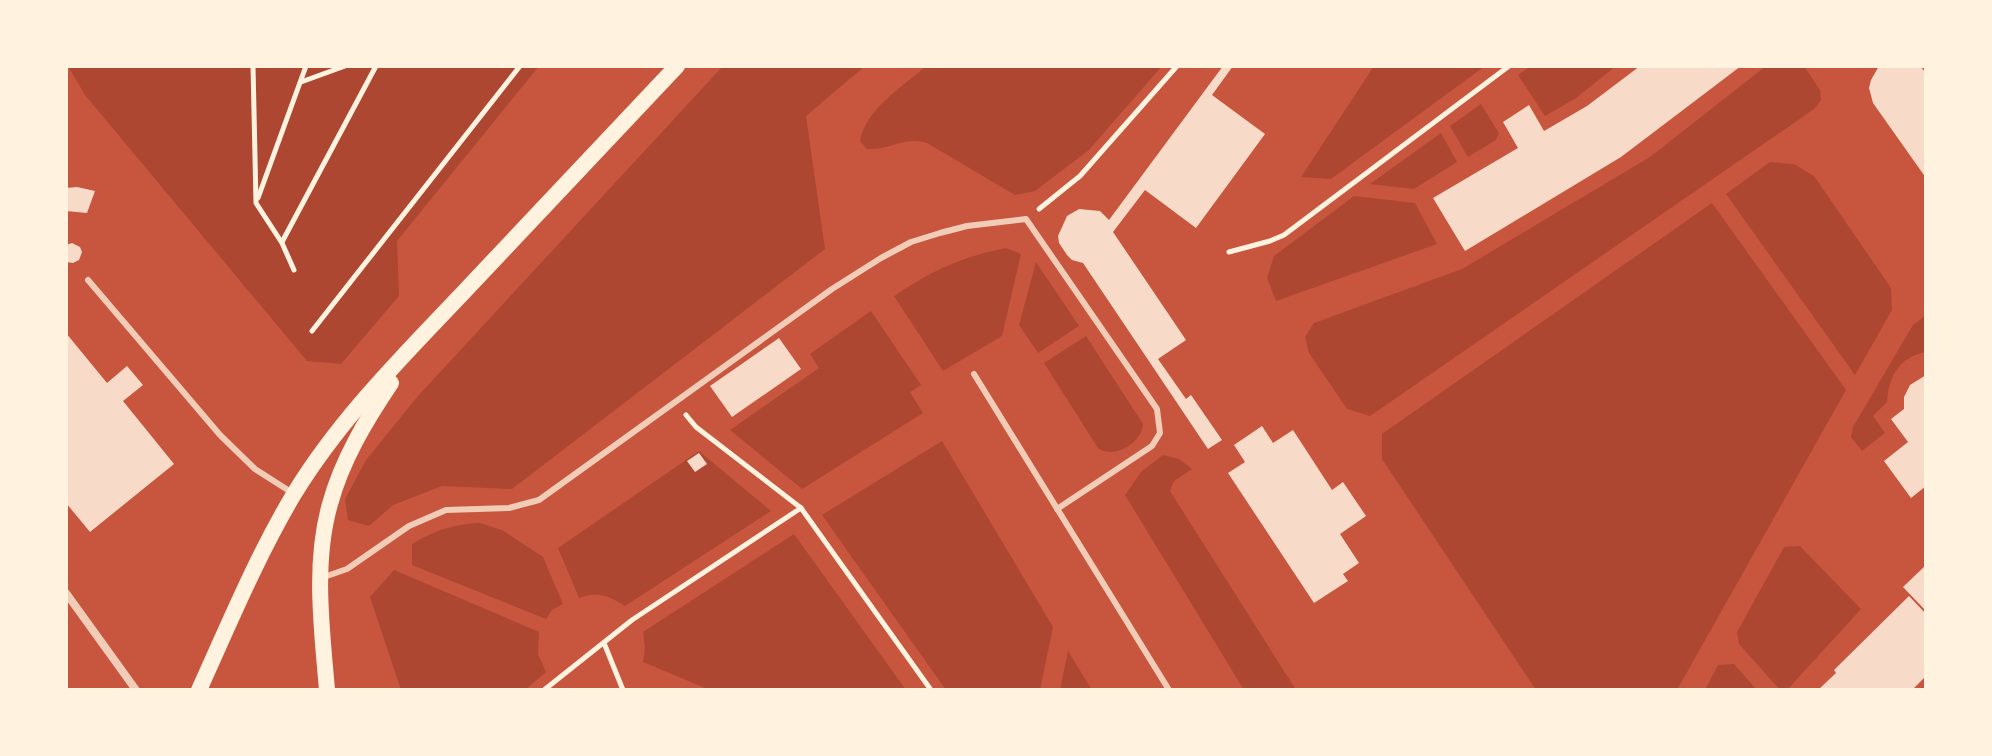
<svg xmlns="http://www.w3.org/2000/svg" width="1992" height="756" font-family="Commissioner,sans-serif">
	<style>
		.green { fill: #ae4732 }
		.building { fill: #f7dbc8 }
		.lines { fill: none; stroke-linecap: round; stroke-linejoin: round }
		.path { stroke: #fff3e0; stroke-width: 5 }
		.service { stroke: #f1ccb7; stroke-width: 6 }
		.minor { stroke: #f1ccb7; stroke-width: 8 }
		.secondary { stroke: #fff3e0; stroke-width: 16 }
	</style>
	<rect width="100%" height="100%" fill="#c8553d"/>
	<g class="green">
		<polygon points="68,66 539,66 397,241 399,296 341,364 307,361 85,95"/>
		<polygon points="723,66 865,66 806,116 825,249 512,489 442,486 393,505 369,526 348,520 345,499 366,460 418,396"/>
		<path d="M926,66H1162L1089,150L1035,191L1015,195L927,143C903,136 892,150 867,149L860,141C866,108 903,87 926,66Z"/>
		<polygon points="1374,66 1485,66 1331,179 1301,177"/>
		<polygon points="1531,66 1616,66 1576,98 1545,116 1518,75"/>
		<polygon points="1766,66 1804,66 1820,90 1821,100 1814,109 1370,416 1347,409 1309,353 1305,337 1314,323 1462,269 1650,157"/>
		<polygon points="1481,104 1499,133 1496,140 1468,157 1450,126"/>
		<polygon points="1441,133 1457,162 1414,189 1370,184"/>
		<polygon points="1770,162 1794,164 1814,176 1891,288 1892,310 1855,375 1726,194"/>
		<polygon points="1354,196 1415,203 1437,244 1276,301 1267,278 1274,256"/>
		<polygon points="1712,203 1846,390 1677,690 1536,690 1382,459 1382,434"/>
		<path d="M1006,248L1021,254L1002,336L943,371L894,296C934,270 958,258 1006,248Z"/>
		<polygon points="1036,262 1079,326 1038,353 1019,325"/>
		<polygon points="871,311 921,385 910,392 923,413 802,489 730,430 819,368 810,354"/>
		<path d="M1926,315V352C1898,358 1889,376 1887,402L1873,416L1885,433L1862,451L1851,437L1853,427L1913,325Z"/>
		<path d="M1086,336L1143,424C1142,443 1113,460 1098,448L1044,363Z"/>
		<polygon points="942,441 1053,627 1040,690 946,690 822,515"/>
		<path d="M699,451L771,511L625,606C610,596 597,591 579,598L558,548Z"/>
		<polygon points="1163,455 1179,459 1192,469 1174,481 1170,491 1296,690 1244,690 1125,495 1141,472"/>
		<path d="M480,523L502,530L543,557L563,604L552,610L546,619L412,565V544C435,530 454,524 480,523Z"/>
		<polygon points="794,534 906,690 710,690 643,662 645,647 643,632"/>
		<polygon points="1800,546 1861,609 1787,690 1780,690 1739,644 1737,632 1784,547"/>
		<polygon points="394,570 539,632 538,654 546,672 525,690 401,690 370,597"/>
		<polygon points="1068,651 1092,690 1060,690"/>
		<polygon points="1734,664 1757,690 1705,690 1718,665"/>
	</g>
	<g class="building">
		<polygon points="1223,66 1233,66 1212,95 1265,134 1196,228 1145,190 1113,232 1186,340 1158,359 1186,399 1191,395 1222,440 1208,449 1083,263 1072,260 1067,255 1059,243 1058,236 1067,216 1079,209 1100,211 1109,220"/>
		<polygon points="1640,66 1741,66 1621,157 1465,251 1433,198 1518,148 1503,122 1529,105 1544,131 1587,106"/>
		<polygon points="1879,66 1920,66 1926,73 1926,178 1873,103 1869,88 1871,80"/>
		<polygon points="77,187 95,191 87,213 66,211 66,188"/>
		<polygon points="72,243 80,247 82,252 79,260 73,263 66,262 66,245"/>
		<polygon points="66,333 107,383 127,366 143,385 123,401 174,464 90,532 66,503"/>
		<polygon points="779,338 801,369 732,417 710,386"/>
		<polygon points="1926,375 1926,486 1911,498 1884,461 1908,442 1891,419 1904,409 1904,397 1910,385"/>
		<polygon points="1262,426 1273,443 1293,430 1332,490 1343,482 1366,516 1340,534 1359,563 1343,574 1348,581 1314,603 1228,473 1245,462 1234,445"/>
		<polygon points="699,453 707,464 695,472 687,461"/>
		<polygon points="1926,565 1926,611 1903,587"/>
		<polygon points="1909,596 1926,614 1926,676 1912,690 1818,690 1836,673 1834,670"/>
	</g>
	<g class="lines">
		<g class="path">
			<polyline points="253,66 256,203 282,243 294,270"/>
			<polyline points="301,82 345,66"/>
			<polyline points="258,198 306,66"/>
			<polyline points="1039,209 1080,176 1177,66"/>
			<polyline points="282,242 376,66"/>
			<polyline points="1229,252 1270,241 1284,235 1509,66"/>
			<polyline points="312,331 520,66"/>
			<polyline points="686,415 696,427 801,508 931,690"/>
			<polyline points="604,643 623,690"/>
			<polyline points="544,690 632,620 801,508"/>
		</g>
		<g class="service">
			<polyline points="88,280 220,435 255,469 291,492"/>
			<polyline points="974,374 1169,690"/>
			<polyline points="324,577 347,569 409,526 446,510 509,508 539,500 832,289 881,258 911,242 940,233 967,226 1026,219 1157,409 1160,433 1152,446 1057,509"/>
		</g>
		<polyline class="minor" points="66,593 136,690"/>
		<g class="secondary">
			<path d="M199,690C229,624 257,556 294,494C339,420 402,357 461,295C533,219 605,142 677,66"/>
			<path d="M327,690C322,630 313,563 330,504C342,460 366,420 391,383"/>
		</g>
	</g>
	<rect width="1992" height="756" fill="none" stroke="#fff3e0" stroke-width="136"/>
</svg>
